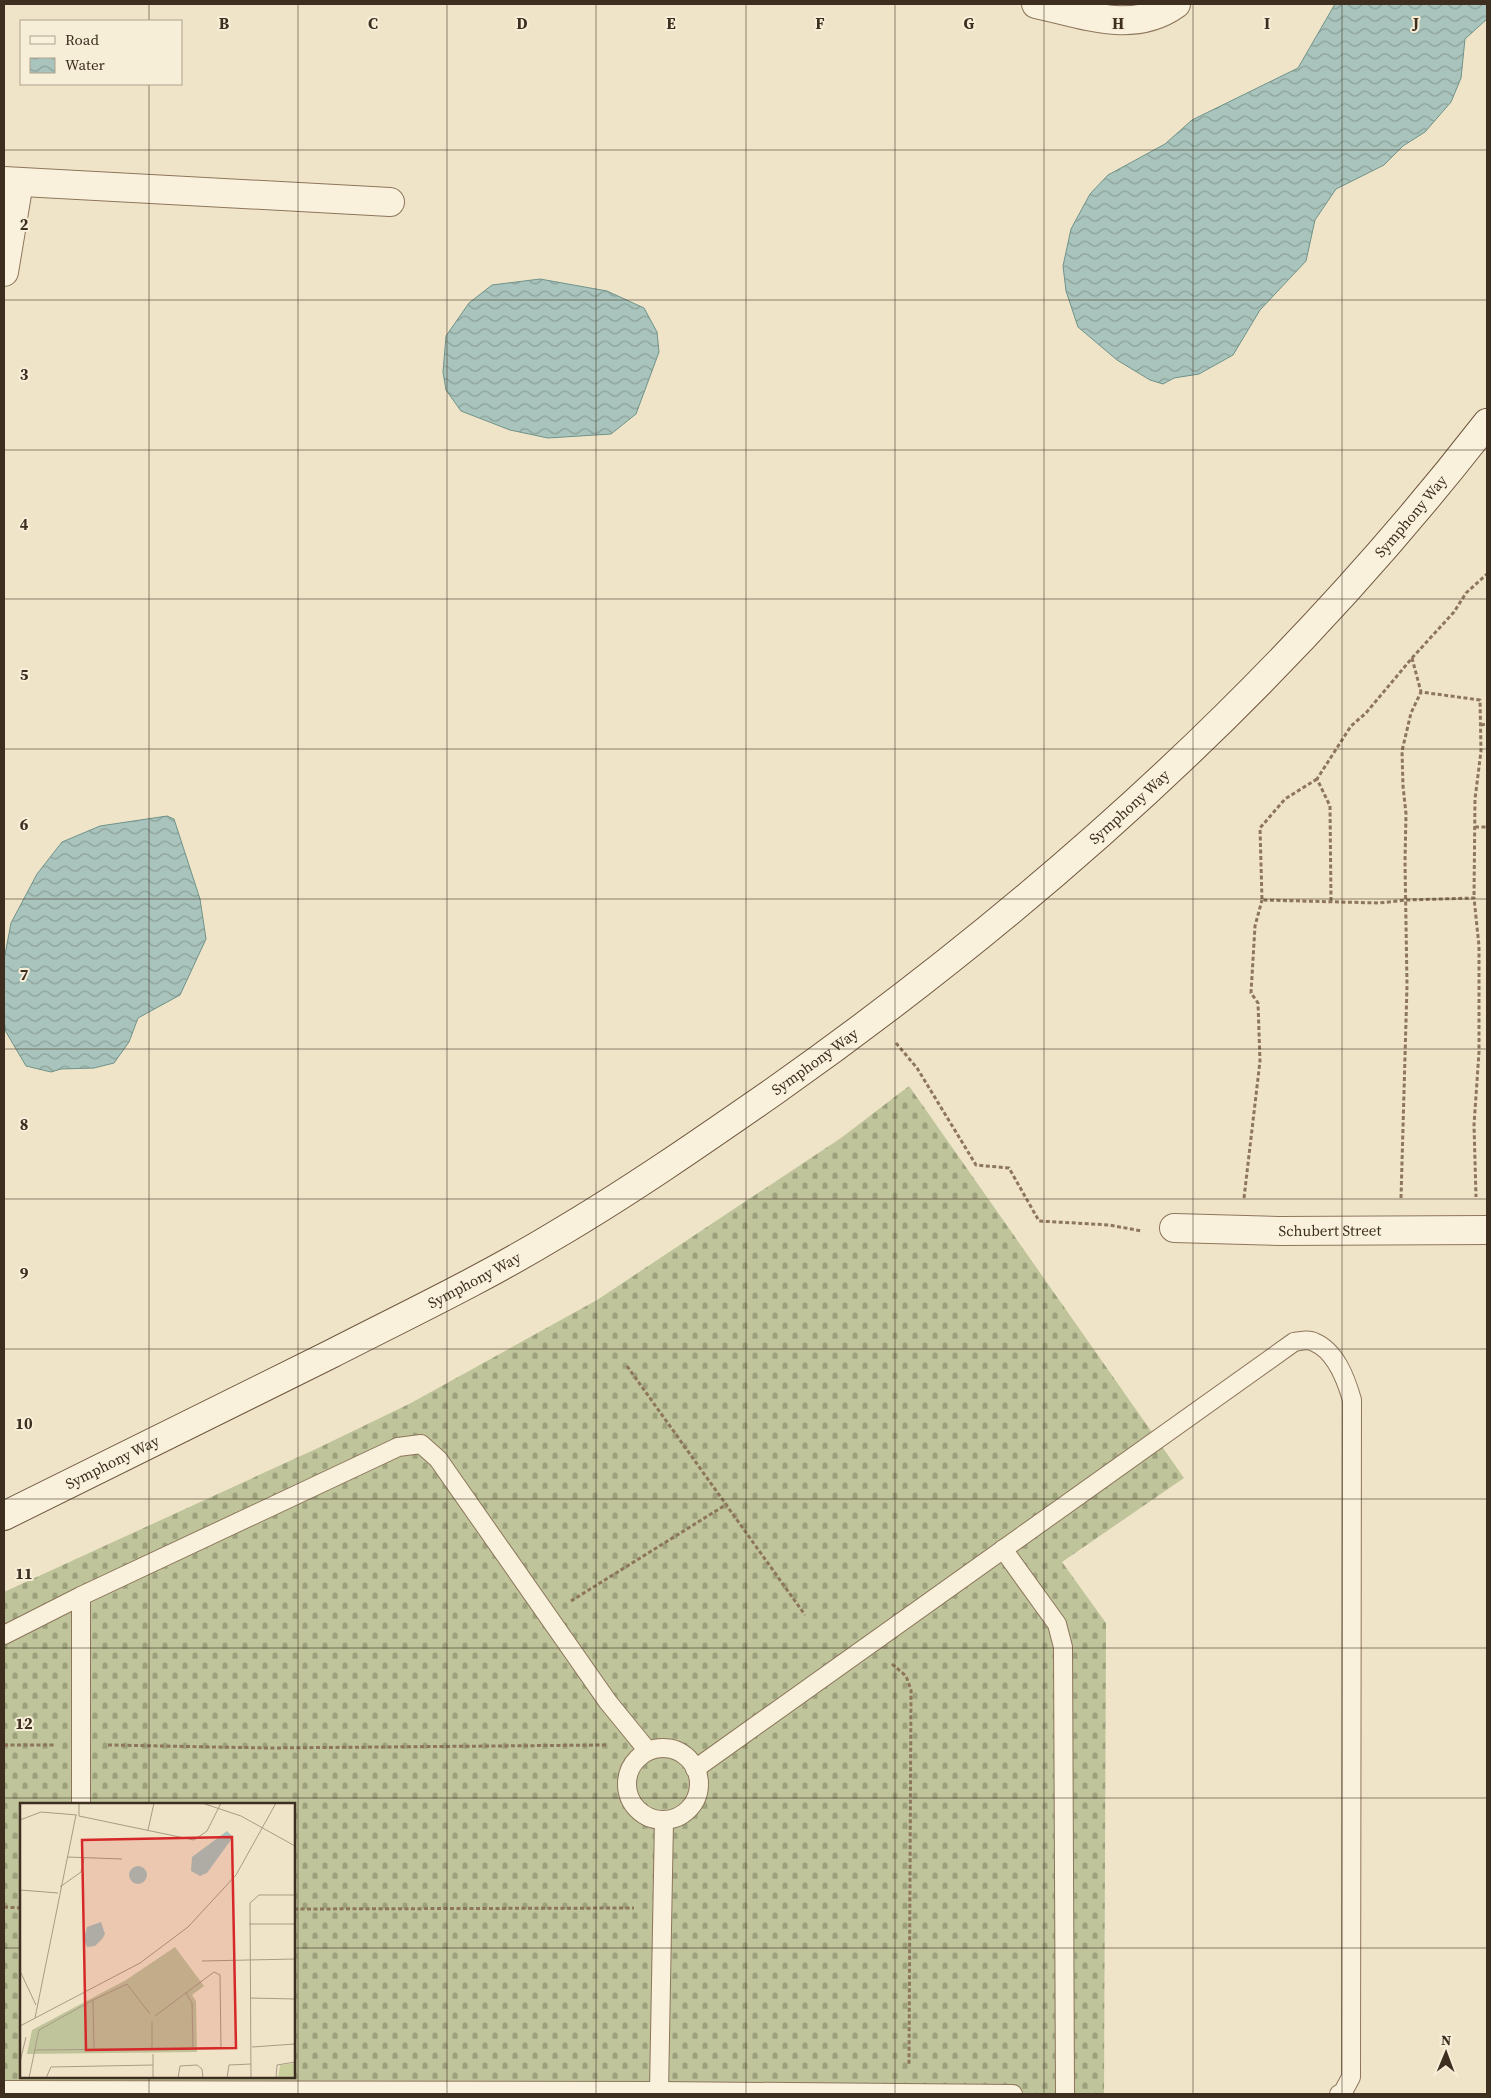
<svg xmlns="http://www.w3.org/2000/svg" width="1491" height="2098" font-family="'Source Serif 4',serif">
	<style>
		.cemetery { fill: url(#cemetery-stones); fill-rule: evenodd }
		.water { fill: url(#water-waves); stroke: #6f938a }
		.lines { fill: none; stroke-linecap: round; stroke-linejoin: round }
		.lane-casing { stroke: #8d765c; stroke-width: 20 }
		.street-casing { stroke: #8d765c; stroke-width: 30 }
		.secondary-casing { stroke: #6f573f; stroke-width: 30 }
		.path { stroke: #8d765c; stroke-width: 3; stroke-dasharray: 4 2.5; stroke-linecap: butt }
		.lane { stroke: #faf1dc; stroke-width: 18 }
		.street { stroke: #faf1dc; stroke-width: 28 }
		.secondary { stroke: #faf1dc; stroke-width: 28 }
		.grid { fill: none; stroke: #3d2e20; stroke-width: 1; stroke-opacity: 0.55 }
		.labels { text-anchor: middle; stroke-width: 4; stroke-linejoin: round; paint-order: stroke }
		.street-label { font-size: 15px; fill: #3d2e20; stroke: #f7eed8 }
		.inset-road { fill: none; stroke: #a89b85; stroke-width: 1 }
		.view { fill: #d62828; fill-opacity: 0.15; stroke: #d62828; stroke-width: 2.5 }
		.inset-edge { fill: none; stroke: #3d2e20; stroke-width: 2.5 }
		.grid-label { font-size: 16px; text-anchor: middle; font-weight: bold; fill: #3d2e20; stroke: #f7eed8; stroke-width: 4; stroke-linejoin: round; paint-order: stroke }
	</style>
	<defs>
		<pattern id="cemetery-stones" width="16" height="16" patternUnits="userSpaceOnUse" patternTransform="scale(1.25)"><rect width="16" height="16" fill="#bfc49a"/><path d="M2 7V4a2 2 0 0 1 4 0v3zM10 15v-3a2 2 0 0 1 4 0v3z" fill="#9ca07d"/></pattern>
		<pattern id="water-waves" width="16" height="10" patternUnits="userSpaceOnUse" patternTransform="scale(1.25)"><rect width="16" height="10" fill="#a9c4bc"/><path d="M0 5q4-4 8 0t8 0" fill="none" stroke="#8ba098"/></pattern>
	</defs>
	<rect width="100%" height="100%" fill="#f0e4c8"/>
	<path class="cemetery" d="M909,1086L1184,1478L1062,1562L1106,1623L1104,2094H4V1592L318,1448L411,1403L597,1300L841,1138ZM21,1804H294V2077H21Z"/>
	<g class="water">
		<polygon points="1335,4 1487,4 1487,19 1465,39 1461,78 1451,102 1425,132 1403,146 1384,165 1336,189 1315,220 1306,261 1260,310 1233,355 1199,374 1174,378 1163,384 1150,380 1117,360 1078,327 1066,291 1063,266 1071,229 1090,194 1108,175 1165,144 1192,120 1298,68"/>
		<polygon points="540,279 607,291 644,308 657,332 659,352 636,414 611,434 548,438 510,430 461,411 446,390 443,372 446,336 469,303 492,285"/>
		<polygon points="167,816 174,819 200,899 206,939 180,995 138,1018 129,1042 114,1063 94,1068 61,1069 51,1072 26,1066 6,1032 4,1021 4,960 11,923 37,874 62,842 100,826"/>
	</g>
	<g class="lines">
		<defs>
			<g id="lane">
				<polyline points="1003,1549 1057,1624 1063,1647 1065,2094"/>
				<polyline points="4,1635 81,1596 398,1447 421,1444 438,1459 608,1702 648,1751"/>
				<circle cx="663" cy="1784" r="36"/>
				<path d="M695,1769L1294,1342C1300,1341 1309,1339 1314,1342C1336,1351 1346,1379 1352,1400L1351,2077L1342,2094H1339"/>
				<polyline points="81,1804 81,1596"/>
				<polyline points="4,2090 659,2091 1013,2094"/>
				<polyline points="659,2091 664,1820"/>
			</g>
			<g id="street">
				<path d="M1036,4C1083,14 1133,35 1176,4"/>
				<polyline points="4,181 390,202"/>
				<polyline points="4,272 19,182"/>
				<path id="s1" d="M1174,1228L1279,1231L1487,1230"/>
			</g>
			<g id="secondary">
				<path id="s2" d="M4,1516C113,1462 222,1408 331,1354C405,1316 483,1279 554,1236C629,1192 701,1142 773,1092C1041,903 1286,682 1487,423"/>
			</g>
		</defs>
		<use href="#lane" class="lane-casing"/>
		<use href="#street" class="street-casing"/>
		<use href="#secondary" class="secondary-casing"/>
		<g class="path">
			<polyline points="1412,658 1454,612 1466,593 1487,574"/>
			<polyline points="1481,725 1487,724"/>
			<polyline points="1317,779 1285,799 1260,828 1262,900 1379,903 1407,900 1474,898 1479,946 1479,1052 1474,1125 1476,1197"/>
			<polyline points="1475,827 1487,827"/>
			<polyline points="1331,901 1330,806 1317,779 1351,726 1366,713 1412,658 1421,692 1480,700 1481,751 1475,799 1474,898"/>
			<polyline points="896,1043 917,1068 976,1165 1009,1168 1039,1221 1109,1225 1142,1231"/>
			<polyline points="1244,1198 1260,1061 1258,1003 1251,993 1255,926 1262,900"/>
			<polyline points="1401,1198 1407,986 1405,862 1406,814 1403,786 1402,751 1411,713 1421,692"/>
			<polyline points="627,1366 805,1615"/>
			<polyline points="571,1601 727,1504"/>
			<polyline points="892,1664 906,1676 911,1690 909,2065"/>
			<polyline points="4,1745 55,1745"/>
			<polyline points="108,1745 269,1748 607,1745"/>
			<polyline points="4,1907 21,1908"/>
			<polyline points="294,1909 634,1908"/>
		</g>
		<use href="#lane" class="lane"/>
		<use href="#street" class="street"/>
		<use href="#secondary" class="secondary"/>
	</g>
	<path class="grid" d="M149,4V21M298,4V2094M447,4V2094M596,4V2094M746,4V2094M895,4V2094M1044,4V2094M1193,4V2094M1342,4V2094M149,84V1804M4,150H1487M4,300H1487M4,450H1487M4,599H1487M4,749H1487M4,899H1487M4,1049H1487M4,1199H1487M4,1349H1487M4,1499H1487M4,1648H1487M4,1798H1487M4,1948H21M294,1948H1487M149,2077V2094"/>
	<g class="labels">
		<g class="street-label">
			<text dy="5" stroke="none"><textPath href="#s2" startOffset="1741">Symphony Way</textPath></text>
			<text dy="5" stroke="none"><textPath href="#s2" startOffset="1336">Symphony Way</textPath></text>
			<text dy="5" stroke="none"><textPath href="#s2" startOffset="931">Symphony Way</textPath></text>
			<text dy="5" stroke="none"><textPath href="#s1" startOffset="156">Schubert Street</textPath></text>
			<text dy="5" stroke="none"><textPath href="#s2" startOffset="526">Symphony Way</textPath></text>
			<text dy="5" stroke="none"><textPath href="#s2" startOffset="121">Symphony Way</textPath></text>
		</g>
	</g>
	<g transform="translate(20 1803)">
		<rect width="275" height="275" fill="#f0e4c8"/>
		<path d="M155,144L184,183L172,192L176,198L177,249L7,251L12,227L106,177Z" fill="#bfc49a"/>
		<path d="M275,260V275H258L260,262Z" fill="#c9cf9b"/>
		<path d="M207,28L213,34L187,70L180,73L171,68L172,54ZM109 72a9 9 0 1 1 18 0a9 9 0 1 1-18 0ZM81,119L85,131L82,136L75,143L67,144L64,136L67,124Z" fill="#a9c4bc"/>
		<path class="inset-road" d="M59,0V13L174,37L187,28L201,0M182,0L221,13L275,43M0,17L21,9L57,12M128,27L134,0M47,54L102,56M40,84L61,69L64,55M0,87L38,90M229,121H275M182,158L275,156M0,168L16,202M166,190L172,200L173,245M230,195L275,196M73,197L74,246M15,215L56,12M132,218V245M0,223L120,160L168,124L216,72L256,0M232,244L275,241M14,247L201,245L200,172L194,169L135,213M133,251V275M0,259L6,234M9,275L19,227L73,197L107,181L130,211M26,275L31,264L133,262M158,275L160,263L177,262L182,266L183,275M207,275L209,262L231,261M231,275L230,100L239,92H275M256,275L257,262L275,259"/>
		<path class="view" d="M212,34L216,245L66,247L62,37Z"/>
		<rect width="275" height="275" class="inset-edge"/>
	</g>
	<g class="grid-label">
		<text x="224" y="29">B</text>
		<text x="373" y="29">C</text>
		<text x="522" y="29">D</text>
		<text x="671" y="29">E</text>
		<text x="820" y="29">F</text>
		<text x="969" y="29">G</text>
		<text x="1118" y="29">H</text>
		<text x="1267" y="29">I</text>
		<text x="1416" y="29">J</text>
		<text x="24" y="230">2</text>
		<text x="24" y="380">3</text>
		<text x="24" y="530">4</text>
		<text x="24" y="680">5</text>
		<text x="24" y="830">6</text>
		<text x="24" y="980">7</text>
		<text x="24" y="1130">8</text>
		<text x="24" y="1279">9</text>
		<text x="24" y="1429">10</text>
		<text x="24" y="1579">11</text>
		<text x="24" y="1729">12</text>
	</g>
	<rect width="1491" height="2098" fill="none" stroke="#3d2e20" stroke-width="10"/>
	<rect x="20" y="20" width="162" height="65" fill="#f7eed8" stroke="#ada18e"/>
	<rect x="30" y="36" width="25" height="8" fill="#faf1dc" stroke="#ada18e"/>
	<text x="65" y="45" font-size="15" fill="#3d2e20">Road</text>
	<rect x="30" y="58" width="25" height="15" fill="url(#water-waves)" stroke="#ada18e"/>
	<text x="65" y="70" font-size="15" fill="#3d2e20">Water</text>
	<g transform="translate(1446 2053) rotate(1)" stroke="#f7eed8" stroke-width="4" paint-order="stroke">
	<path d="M0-4L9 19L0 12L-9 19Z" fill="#3d2e20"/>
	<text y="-8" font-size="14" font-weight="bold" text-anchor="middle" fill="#3d2e20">N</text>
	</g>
</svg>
